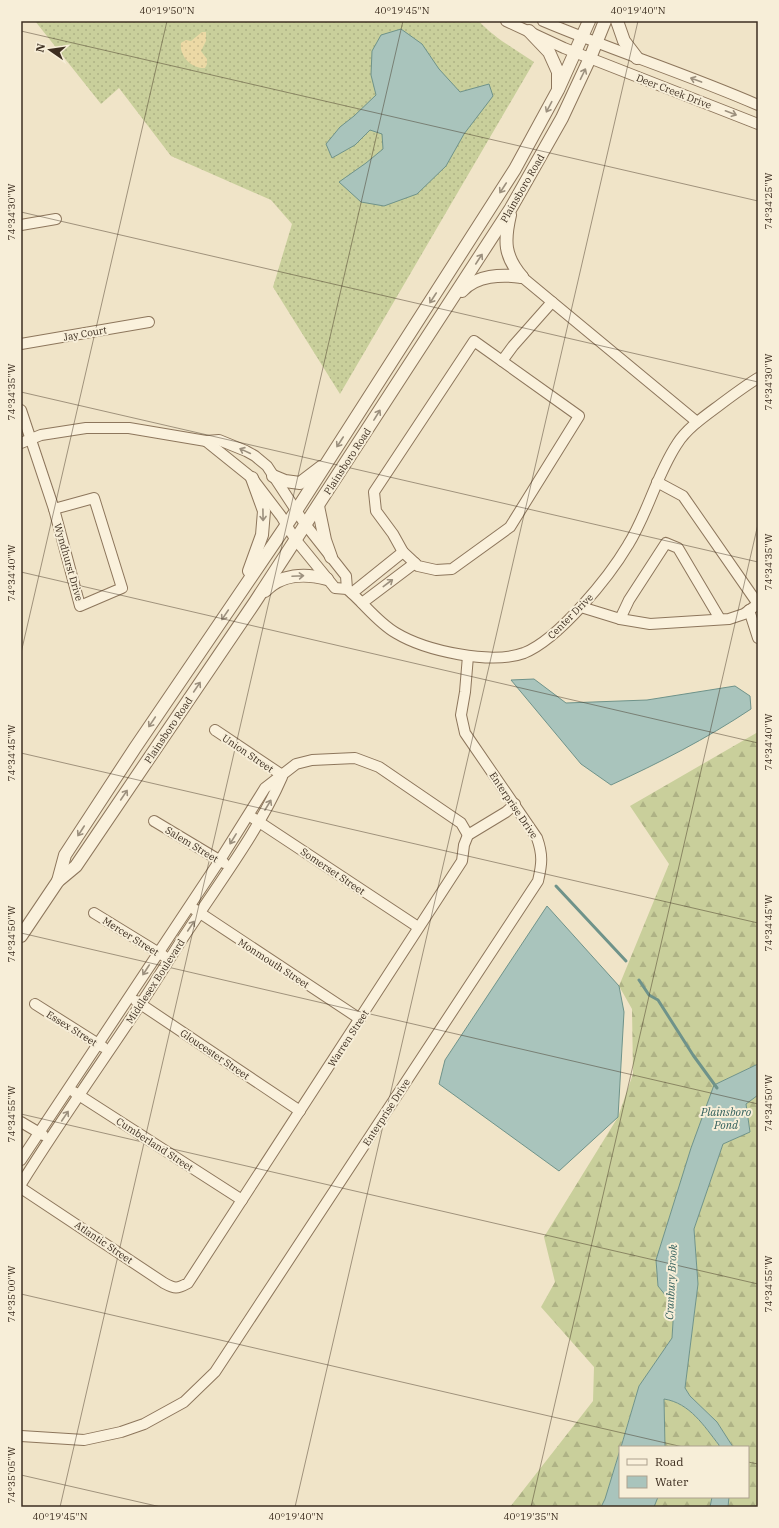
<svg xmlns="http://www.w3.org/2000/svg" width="779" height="1528" font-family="'IBM Plex Serif',serif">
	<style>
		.grass { fill: url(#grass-dots) }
		.forest { fill: url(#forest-firs) }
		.sand { fill: url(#sand-dots) }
		.water { fill: #a9c4bc; stroke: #6f938a }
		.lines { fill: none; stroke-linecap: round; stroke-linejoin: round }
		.stream { stroke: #6f938a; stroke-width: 3 }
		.minor-casing { stroke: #8d765c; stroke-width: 12 }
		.tertiary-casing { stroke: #8d765c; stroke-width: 14 }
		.minor { stroke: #faf1dc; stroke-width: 10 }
		.tertiary { stroke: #faf1dc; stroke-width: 12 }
		.oneway { stroke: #9c907e }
		.ticks { fill: none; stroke: #3d2e20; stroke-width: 1; stroke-opacity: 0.45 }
		.labels { text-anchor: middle; stroke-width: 4; stroke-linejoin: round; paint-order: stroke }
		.street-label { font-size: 10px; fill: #3d2e20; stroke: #f7eed8 }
		.water-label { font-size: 11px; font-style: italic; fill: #2f5d5a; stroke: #f7eed8 }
		.neatline { fill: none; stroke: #3d2e20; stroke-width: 1.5 }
		.ticks-label { font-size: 10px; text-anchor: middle; fill: #3d2e20 }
	</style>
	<defs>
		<pattern id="grass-dots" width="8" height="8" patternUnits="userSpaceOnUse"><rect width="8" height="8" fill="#c9cf9b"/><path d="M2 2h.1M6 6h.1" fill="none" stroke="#aeb285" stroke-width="1.8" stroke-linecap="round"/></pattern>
		<pattern id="forest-firs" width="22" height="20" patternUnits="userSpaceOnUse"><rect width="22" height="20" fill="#c9cf9b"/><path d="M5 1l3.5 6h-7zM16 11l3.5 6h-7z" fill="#aeb285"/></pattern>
		<pattern id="sand-dots" width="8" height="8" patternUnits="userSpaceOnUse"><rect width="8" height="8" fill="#ecd9a5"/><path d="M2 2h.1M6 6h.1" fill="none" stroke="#cbbb8e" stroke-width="1.8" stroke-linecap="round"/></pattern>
	</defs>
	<rect width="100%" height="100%" fill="#f0e4c8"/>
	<path class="grass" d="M35,21H479C494,38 515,49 534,62L340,394L273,287L292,224L271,200L171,156L119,88L101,104Z"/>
	<g class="forest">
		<polygon points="758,732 758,1064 714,1085 691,1148 656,1260 658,1286 674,1306 672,1338 639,1386 605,1499 601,1507 510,1507 593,1401 594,1367 541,1307 555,1282 544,1237 618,1117 633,1074 632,1009 619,986 669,864 630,806"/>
		<polygon points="758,1095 758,1507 728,1507 729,1497 748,1497 748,1447 733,1447 717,1422 690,1396 685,1388 698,1284 694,1229 723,1144 750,1132 746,1104"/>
		<path d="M664,1399C690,1403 704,1426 719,1445V1447H665Z"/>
		<polygon points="658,1497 712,1497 710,1507 654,1507"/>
	</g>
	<path class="sand" d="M202,32H206V41L201,51L207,59V64L205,68C192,69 179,56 181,43L186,40L191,41Z"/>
	<g class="water">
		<polygon points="401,29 422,44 439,69 460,92 489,84 493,96 464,134 446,166 417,194 384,206 361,202 339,182 366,163 383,149 382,134 370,130 355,145 332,158 326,144 340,127 354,116 376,95 371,75 372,51 381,35"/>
		<path d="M534,679L566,703L647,700L735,686L750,696L751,709C706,739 659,763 611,785L581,764L511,680Z"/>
		<polygon points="547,906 619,986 624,1012 618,1117 559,1171 439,1084 445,1060"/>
		<path d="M758,1064V1095L746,1104L750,1132L723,1144L694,1229L698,1284L685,1388L690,1396L717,1422L733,1447H719V1445C704,1426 690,1403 664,1399L665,1447H621L639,1386L672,1338L674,1306L658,1286L656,1260L691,1148L714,1085Z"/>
		<polygon points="620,1450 620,1497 658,1497 654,1507 601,1507 605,1499"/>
		<polygon points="712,1497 729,1497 728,1507 710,1507"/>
	</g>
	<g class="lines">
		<g class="stream">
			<polyline points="556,886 626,961"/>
			<polyline points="639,980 649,995 658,1000 693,1055 717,1088"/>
		</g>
		<defs>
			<g id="minor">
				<polyline points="506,21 564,48 758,124"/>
				<path d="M543,21C614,51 687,74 758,105"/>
				<polyline points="21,225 56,219"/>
				<polyline points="522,277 697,422"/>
				<polygon points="474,341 579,416 510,527 452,569 436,570 418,566 403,552 393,534 376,511 374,492"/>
				<polyline points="21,344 149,322"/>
				<polyline points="502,361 513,346 552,302"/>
				<polyline points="21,410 54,509"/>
				<path d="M206,441L252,478L281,516L295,539L335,588L347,589C364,603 377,622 396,633C426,651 491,665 524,653C559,639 609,577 628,545C648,513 656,476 677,444C687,428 705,416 721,404C733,395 745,386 758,378"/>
				<polyline points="21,443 41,435 86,428 129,428 206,441 219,440 246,451 255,456 267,466 305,524 346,576 347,589"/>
				<polyline points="657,482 683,496 758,604"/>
				<polygon points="94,498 122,588 80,606 54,509"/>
				<polyline points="352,593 403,552"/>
				<polyline points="362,603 415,563"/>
				<polyline points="581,607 620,619 650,624 729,619 744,614 758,604"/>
				<polyline points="749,610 758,638"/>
				<polyline points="620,619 629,600 666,543 678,548 720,619"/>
				<polyline points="215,730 282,775"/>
				<polyline points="253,818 418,927"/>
				<polyline points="154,821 224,863"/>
				<polyline points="194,909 360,1019"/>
				<polyline points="94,913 164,956"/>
				<polyline points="136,1001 300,1111"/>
				<polyline points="35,1004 103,1047"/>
				<polyline points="74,1092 242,1200"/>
				<polyline points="21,1122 43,1135"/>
				<polyline points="21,1160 220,860 265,788 296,764 312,760 355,758 379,767 461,823 468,835"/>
				<path d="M21,1184C59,1123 100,1065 140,1005C157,980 172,954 189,929C221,880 259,830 282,777"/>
				<path d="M21,1188L164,1283C175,1289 177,1289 188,1283L462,861L464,845L468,835L506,812L515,804"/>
				<path d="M21,1436L84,1440L121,1432L144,1424L184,1402L215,1372L538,881C542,864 543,855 537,838L465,733L461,715L465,692L468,656"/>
			</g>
			<g id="tertiary">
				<polyline points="617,21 624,41 637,58"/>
				<polyline points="529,31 549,52 558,72 558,88"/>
				<path d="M510,215C504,241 504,256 522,277"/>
				<path d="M462,291C476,275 502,274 522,277"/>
				<polyline points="273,476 285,481 300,483 321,467"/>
				<polyline points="318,506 325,540 331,557"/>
				<polyline points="249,571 262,535 264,511 252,478"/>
				<path d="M265,591C281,574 305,573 327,579"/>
				<polyline points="58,881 65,855 135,748 296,511 515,169 558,90 589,21"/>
				<polyline points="21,936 58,881 76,866 255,602 511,208 562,118 590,58 605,21"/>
			</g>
		</defs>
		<use href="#minor" class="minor-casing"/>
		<use href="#tertiary" class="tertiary-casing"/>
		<use href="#minor" class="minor"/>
		<use href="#tertiary" class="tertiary"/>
	</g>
	<defs><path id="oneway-shaft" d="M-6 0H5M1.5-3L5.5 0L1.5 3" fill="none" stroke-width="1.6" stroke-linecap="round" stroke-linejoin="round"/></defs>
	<g class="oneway">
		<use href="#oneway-shaft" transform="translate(583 74) rotate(-64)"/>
		<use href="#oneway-shaft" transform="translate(696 80) rotate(-160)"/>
		<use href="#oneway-shaft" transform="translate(549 107) rotate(118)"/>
		<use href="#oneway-shaft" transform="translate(731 113) rotate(21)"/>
		<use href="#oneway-shaft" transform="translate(503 188) rotate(123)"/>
		<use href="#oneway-shaft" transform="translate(479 259) rotate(-57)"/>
		<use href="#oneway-shaft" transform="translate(433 298) rotate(123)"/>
		<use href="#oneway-shaft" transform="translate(377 415) rotate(-58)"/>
		<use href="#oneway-shaft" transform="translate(340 442) rotate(123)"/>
		<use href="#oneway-shaft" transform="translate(245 451) rotate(-155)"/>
		<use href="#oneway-shaft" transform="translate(263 515) rotate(89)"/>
		<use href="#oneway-shaft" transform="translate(298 576) rotate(-3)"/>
		<use href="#oneway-shaft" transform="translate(388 583) rotate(-37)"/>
		<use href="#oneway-shaft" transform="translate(225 615) rotate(124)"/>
		<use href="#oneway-shaft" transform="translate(197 687) rotate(-56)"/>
		<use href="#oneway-shaft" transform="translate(152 722) rotate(124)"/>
		<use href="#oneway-shaft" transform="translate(124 795) rotate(-56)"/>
		<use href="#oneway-shaft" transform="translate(268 805) rotate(-59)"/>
		<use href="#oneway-shaft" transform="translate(81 831) rotate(123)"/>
		<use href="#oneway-shaft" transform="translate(233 839) rotate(122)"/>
		<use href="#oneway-shaft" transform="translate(191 926) rotate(-56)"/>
		<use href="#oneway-shaft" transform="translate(146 970) rotate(123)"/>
		<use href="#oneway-shaft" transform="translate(65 1116) rotate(-56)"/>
	</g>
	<path class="ticks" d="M21,31L758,201M21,212L758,382M21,392L758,562M21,572L758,743M21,653L167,21M21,753L758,923M21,933L758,1104M21,1114L758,1284M21,1294L683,1447M748,1462L758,1464M21,1475L161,1507M60,1507L403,21M295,1507L638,21M531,1507L758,524"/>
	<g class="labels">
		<g class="street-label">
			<text transform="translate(674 91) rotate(21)" y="4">Deer Creek Drive</text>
			<text transform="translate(522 188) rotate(-60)" y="4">Plainsboro Road</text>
			<text transform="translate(85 333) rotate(-10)" y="4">Jay Court</text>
			<text transform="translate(347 461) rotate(-57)" y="4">Plainsboro Road</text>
			<text transform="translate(69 562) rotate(74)" y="4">Wyndhurst Drive</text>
			<text transform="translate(570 616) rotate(-45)" y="4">Center Drive</text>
			<text transform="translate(168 730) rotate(-56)" y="4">Plainsboro Road</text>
			<text transform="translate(248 753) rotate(34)" y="4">Union Street</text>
			<text transform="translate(514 805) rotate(56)" y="4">Enterprise Drive</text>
			<text transform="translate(192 844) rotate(31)" y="4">Salem Street</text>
			<text transform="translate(333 871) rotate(34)" y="4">Somerset Street</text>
			<text transform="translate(131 936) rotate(32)" y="4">Mercer Street</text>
			<text transform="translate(274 963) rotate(33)" y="4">Monmouth Street</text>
			<text transform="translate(155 981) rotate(-57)" y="4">Middlesex Boulevard</text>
			<text transform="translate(72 1028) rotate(32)" y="4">Essex Street</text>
			<text transform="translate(348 1038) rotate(-57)" y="4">Warren Street</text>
			<text transform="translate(215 1054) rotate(34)" y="4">Gloucester Street</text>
			<text transform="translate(386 1112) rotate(-57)" y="4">Enterprise Drive</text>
			<text transform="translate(155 1144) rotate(33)" y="4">Cumberland Street</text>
			<text transform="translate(104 1242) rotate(34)" y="4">Atlantic Street</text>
		</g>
		<g class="water-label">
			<text x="726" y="1116">Plainsboro<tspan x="726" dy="13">Pond</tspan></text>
			<text transform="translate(671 1282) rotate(-87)" y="4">Cranbury Brook</text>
		</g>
	</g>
	<rect width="779" height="1528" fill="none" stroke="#f7eed8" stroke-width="44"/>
	<rect x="619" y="1446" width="130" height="52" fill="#f7eed8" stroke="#ada18e"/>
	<rect x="627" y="1459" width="20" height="6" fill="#faf1dc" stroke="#ada18e"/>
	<text x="655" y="1466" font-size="12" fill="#3d2e20">Road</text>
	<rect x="627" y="1476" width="20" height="12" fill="#a9c4bc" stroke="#ada18e"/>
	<text x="655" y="1486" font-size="12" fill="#3d2e20">Water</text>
	<g transform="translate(50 50) rotate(283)" stroke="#f7eed8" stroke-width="3" paint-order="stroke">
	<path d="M0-3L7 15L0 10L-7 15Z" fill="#3d2e20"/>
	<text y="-6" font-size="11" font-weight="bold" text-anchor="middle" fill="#3d2e20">N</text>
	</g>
	<rect x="22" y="22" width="735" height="1484" class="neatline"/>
	<g class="ticks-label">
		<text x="167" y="14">40°19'50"N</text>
		<text x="402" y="14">40°19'45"N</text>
		<text x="638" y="14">40°19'40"N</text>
		<text transform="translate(768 201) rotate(-90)" y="4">74°34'25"W</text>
		<text transform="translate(11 212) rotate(-90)" y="4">74°34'30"W</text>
		<text transform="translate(768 382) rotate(-90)" y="4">74°34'30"W</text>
		<text transform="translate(11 392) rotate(-90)" y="4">74°34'35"W</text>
		<text transform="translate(768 562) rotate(-90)" y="4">74°34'35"W</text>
		<text transform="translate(11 573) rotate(-90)" y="4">74°34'40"W</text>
		<text transform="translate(768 742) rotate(-90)" y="4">74°34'40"W</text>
		<text transform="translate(11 753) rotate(-90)" y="4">74°34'45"W</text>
		<text transform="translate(768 923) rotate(-90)" y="4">74°34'45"W</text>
		<text transform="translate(11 934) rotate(-90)" y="4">74°34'50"W</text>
		<text transform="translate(768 1103) rotate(-90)" y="4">74°34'50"W</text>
		<text transform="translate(11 1114) rotate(-90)" y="4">74°34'55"W</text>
		<text transform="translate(768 1284) rotate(-90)" y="4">74°34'55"W</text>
		<text transform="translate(11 1294) rotate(-90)" y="4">74°35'00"W</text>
		<text transform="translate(11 1475) rotate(-90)" y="4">74°35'05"W</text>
		<text x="60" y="1520">40°19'45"N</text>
		<text x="296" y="1520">40°19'40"N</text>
		<text x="531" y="1520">40°19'35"N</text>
	</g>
</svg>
